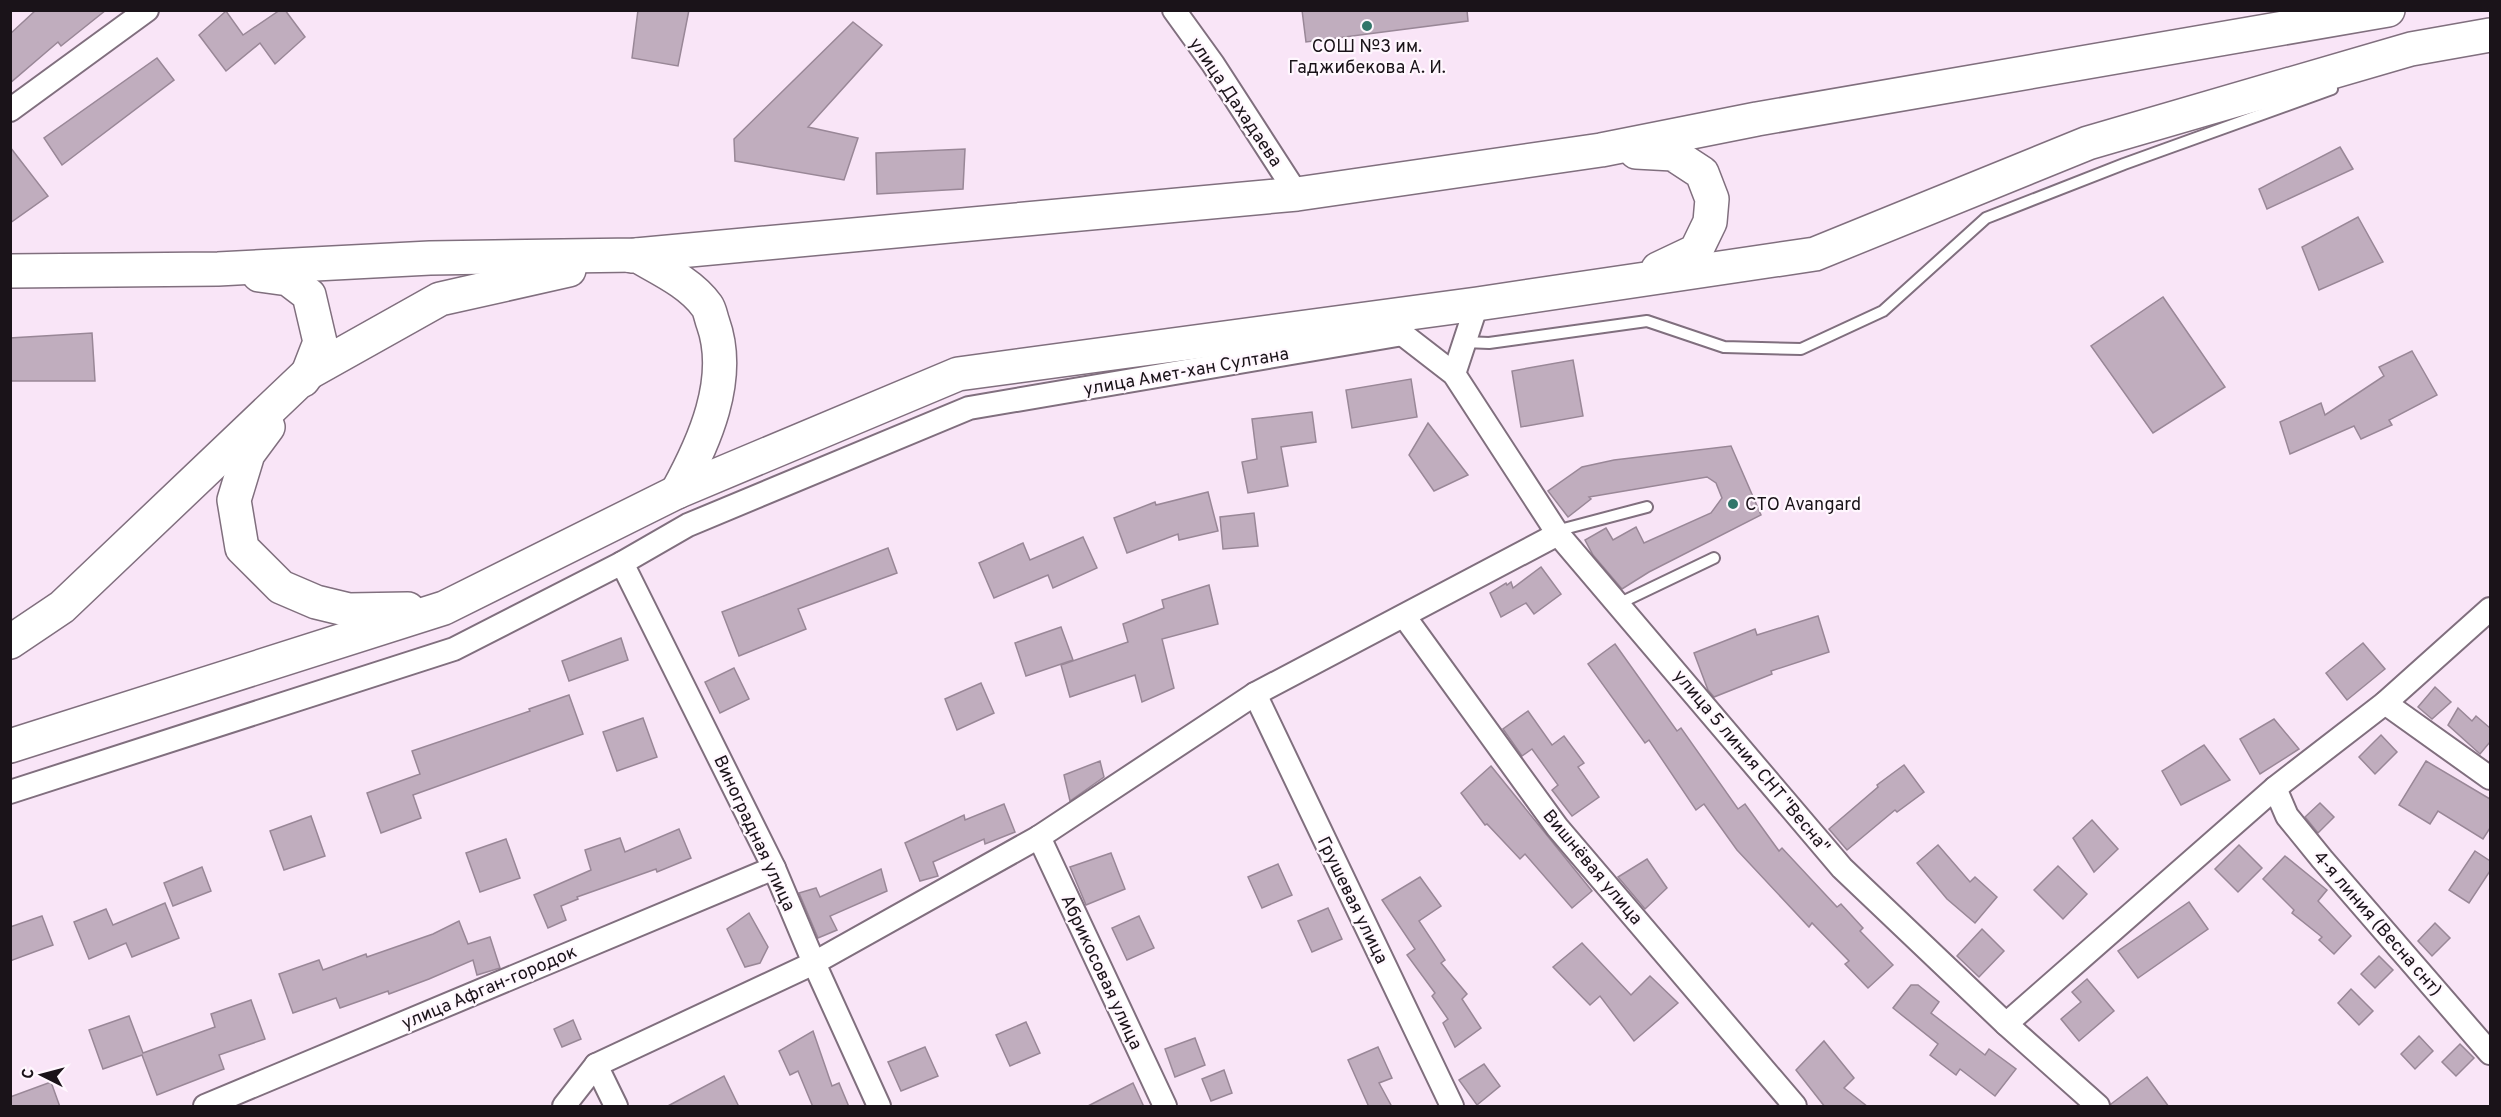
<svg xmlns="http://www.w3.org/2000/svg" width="2501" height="1117" font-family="Overpass,sans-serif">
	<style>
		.building { fill: #c0adbe; stroke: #998797; stroke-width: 1.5 }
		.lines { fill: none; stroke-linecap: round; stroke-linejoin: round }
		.lane-casing { stroke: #806f7e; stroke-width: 14 }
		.street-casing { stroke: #806f7e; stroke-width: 26 }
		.primary-casing { stroke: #806f7e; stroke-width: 36 }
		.lane { stroke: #fff; stroke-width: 10 }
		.street { stroke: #fff; stroke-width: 22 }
		.primary { stroke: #fff; stroke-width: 33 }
		.poi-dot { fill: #32766a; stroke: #fff7fe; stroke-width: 2 }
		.labels { text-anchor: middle; stroke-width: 4.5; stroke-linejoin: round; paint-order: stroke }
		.poi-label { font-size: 18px; fill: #1a1319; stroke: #fff7fe }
		.street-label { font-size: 18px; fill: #1a1319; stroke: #fff7fe }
	</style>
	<rect width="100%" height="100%" fill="#f9e5f7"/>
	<g class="building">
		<polygon points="36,10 106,10 61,46 58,42 10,83 10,34"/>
		<polygon points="280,10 285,10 305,37 275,64 260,43 226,71 199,35 226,11 243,35"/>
		<polygon points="638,10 689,10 678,66 632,58"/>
		<polygon points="1302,10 1467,10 1468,21 1306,42"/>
		<polygon points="853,22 882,45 808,127 858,138 844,180 735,161 734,139"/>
		<polygon points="157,58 174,80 62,165 44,138"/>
		<polygon points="10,147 48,196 10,223"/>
		<polygon points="2340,147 2353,169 2267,209 2259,189"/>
		<polygon points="965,149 963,189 877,194 876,153"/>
		<polygon points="2358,217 2383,262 2319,290 2302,247"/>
		<polygon points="2163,297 2225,387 2153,433 2091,346"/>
		<polygon points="92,333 95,381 10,381 10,338"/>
		<polygon points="2412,351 2437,395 2389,420 2392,425 2361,439 2354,426 2290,454 2280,422 2321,403 2325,415 2384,376 2379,367"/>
		<polygon points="1573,360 1583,416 1521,427 1512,371"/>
		<polygon points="1411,379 1417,417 1352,428 1346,390"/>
		<polygon points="1312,412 1316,442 1281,447 1288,486 1248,493 1242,462 1257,459 1252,419"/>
		<polygon points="1428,423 1468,475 1434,491 1409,455"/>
		<polygon points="1731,446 1761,515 1649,572 1622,589 1593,555 1585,540 1606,528 1613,540 1636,527 1644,543 1711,513 1722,498 1716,483 1707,477 1589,497 1591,499 1568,517 1548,491 1582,467 1614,460"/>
		<polygon points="1208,492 1218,531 1179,540 1178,534 1127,553 1114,518 1155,502 1156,505"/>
		<polygon points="1254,513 1258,546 1223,549 1220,517"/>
		<polygon points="1083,537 1097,568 1053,588 1048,575 994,598 979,563 1023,543 1030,560"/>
		<polygon points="888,548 897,573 798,609 806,629 739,656 722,612"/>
		<polygon points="1541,567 1561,594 1534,614 1526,603 1501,617 1490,593 1506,583 1507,585 1511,582 1513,588"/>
		<polygon points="1209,585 1218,624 1162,639 1174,688 1142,702 1135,675 1070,697 1061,665 1128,642 1123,624 1164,608 1162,600"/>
		<polygon points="1818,616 1829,652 1771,671 1772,674 1714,697 1708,690 1694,653 1755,629 1757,635"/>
		<polygon points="1061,627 1073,660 1026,676 1015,643"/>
		<polygon points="621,638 628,660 569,681 562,661"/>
		<polygon points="2363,643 2385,669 2347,700 2326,673"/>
		<polygon points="1615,644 1677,731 1681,728 1738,809 1745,804 1779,851 1782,848 1837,907 1841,904 1863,928 1860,931 1893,965 1868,988 1845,964 1849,961 1812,923 1809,927 1737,850 1704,804 1696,810 1649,740 1645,743 1588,664"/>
		<polygon points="734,668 749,699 720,713 705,682"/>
		<polygon points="981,683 994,713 957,730 945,699"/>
		<polygon points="2435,687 2451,702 2432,719 2418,707"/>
		<polygon points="569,695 583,734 413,795 421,818 381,833 367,793 420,774 412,751 530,711 529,709"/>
		<polygon points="2458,708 2472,721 2476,716 2490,728 2490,742 2480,754 2448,725"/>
		<polygon points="1528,711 1552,745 1564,736 1584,763 1578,767 1599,797 1572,816 1552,790 1558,785 1532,749 1522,756 1503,729"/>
		<polygon points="643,718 657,757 617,771 603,732"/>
		<polygon points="2274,719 2299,749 2260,774 2240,739"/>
		<polygon points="2381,735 2397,752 2375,774 2359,757"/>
		<polygon points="2204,745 2230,780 2181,805 2162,771"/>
		<polygon points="1100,761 1104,777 1070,801 1064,775"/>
		<polygon points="2426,761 2490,799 2490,828 2483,839 2438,811 2430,824 2399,805"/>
		<polygon points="1904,765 1924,792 1897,812 1895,810 1847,850 1829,829 1878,787 1877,785"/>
		<polygon points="1491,766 1592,891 1572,908 1525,854 1520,859 1487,824 1485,825 1461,793"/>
		<polygon points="2320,803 2334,817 2318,833 2305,817"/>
		<polygon points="1004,804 1015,832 985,844 984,839 933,862 938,876 920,881 905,843 964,815 965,820"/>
		<polygon points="311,816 325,856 284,870 270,831"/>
		<polygon points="2092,820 2118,849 2094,872 2073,838"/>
		<polygon points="679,829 691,858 657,872 656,869 577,897 578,899 561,906 566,920 548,928 534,895 591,870 585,850 620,838 625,852"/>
		<polygon points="506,839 520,878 480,892 466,853"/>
		<polygon points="1938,845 1970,882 1975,877 1997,897 1975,923 1947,899 1917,863"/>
		<polygon points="2239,845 2262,868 2238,892 2215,869"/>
		<polygon points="2475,851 2490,861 2490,871 2469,903 2449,890"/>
		<polygon points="1111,853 1125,889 1086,905 1070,867"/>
		<polygon points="2285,856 2327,890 2318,901 2351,936 2334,954 2319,940 2322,937 2292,913 2294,910 2263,879"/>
		<polygon points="1647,859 1667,888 1645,909 1618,877"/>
		<polygon points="1278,864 1292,895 1262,908 1248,877"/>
		<polygon points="2058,866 2087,894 2063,919 2034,890"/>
		<polygon points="202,867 211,891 173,906 164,883"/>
		<polygon points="881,869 887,891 830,916 837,930 818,938 799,893 816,888 820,897"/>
		<polygon points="1420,877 1441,906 1419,921 1445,960 1441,963 1467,994 1462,999 1481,1028 1455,1047 1443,1023 1448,1019 1432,996 1435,993 1407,955 1415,949 1382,900"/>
		<polygon points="2189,902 2208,929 2138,978 2118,951"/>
		<polygon points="165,903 179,938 132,957 126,943 89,959 74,922 106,909 113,925"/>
		<polygon points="1328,908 1342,939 1312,952 1298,921"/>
		<polygon points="749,913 768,947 760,963 745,967 727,929"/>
		<polygon points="42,916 53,945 10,961 10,927"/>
		<polygon points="1139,916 1154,948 1127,960 1112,928"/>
		<polygon points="459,921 468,944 490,937 500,968 477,975 473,960 429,979 389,994 388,991 340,1008 336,998 293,1013 279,974 319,960 323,970 366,954 367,957 433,934"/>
		<polygon points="2435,923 2450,938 2432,956 2418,941"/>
		<polygon points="1982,929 2004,951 1979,977 1957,956"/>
		<polygon points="1582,943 1631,995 1650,976 1678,1003 1634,1041 1600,996 1590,1005 1553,967"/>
		<polygon points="2379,956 2393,970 2375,988 2361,974"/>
		<polygon points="2087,979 2114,1011 2079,1041 2061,1019 2081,1002 2072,992"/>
		<polygon points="1911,985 1918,985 1939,1002 1931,1013 1985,1055 1989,1049 2016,1069 1995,1096 1960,1069 1956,1075 1930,1055 1938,1044 1893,1008"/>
		<polygon points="2351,989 2373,1011 2359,1025 2338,1003"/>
		<polygon points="251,1000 265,1039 219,1055 224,1069 157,1095 142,1055 103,1069 89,1030 129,1016 143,1053 215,1027 211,1014"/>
		<polygon points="573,1020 581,1039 562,1047 554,1029"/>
		<polygon points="1026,1022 1040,1053 1010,1066 996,1035"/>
		<polygon points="813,1031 832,1086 839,1083 849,1107 813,1107 798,1071 790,1075 779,1051"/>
		<polygon points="2419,1036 2433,1051 2415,1069 2401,1054"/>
		<polygon points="1195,1038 1205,1065 1175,1077 1165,1049"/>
		<polygon points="1824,1041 1854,1078 1844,1088 1868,1107 1825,1107 1796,1070"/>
		<polygon points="2460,1044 2474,1058 2456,1076 2442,1062"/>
		<polygon points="925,1047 938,1076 901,1091 888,1062"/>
		<polygon points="1378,1047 1392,1078 1379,1083 1392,1107 1369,1107 1348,1060"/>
		<polygon points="1484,1064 1500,1086 1477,1105 1459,1080"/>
		<polygon points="1224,1070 1232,1093 1211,1101 1202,1079"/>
		<polygon points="724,1076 739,1107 666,1107"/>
		<polygon points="2147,1077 2169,1107 2111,1107 2111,1104"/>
		<polygon points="51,1082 60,1107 10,1107 10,1097"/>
		<polygon points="1133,1083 1144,1107 1086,1107"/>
	</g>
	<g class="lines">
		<defs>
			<g id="lane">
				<polyline points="1464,342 1489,343 1647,321 1724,347 1801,349 1883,311 1986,218 2124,164 2332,89"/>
				<polyline points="1556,531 1647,507"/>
				<polyline points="1618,604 1714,558"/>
			</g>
			<g id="street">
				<polyline points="1174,10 1213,64 1297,194"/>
				<polyline points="10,110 147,10"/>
				<polyline points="1392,326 1454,374 1558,534 1842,868 2006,1024 2098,1106"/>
				<polyline points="1454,374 1477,304"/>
				<polyline points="622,563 774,868 814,963 879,1106"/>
				<polyline points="1404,616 1557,827 1795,1106"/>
				<polyline points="1255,694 1452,1106"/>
				<polyline points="2385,703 2490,778"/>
				<polyline points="2275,788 2287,816 2322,859 2490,1053"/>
				<polyline points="10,792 454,649 622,563 688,525 969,408 1403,334"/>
				<polyline points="1039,837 1165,1106"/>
				<polyline points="2006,1024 2275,788 2385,703 2490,609"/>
				<polyline points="596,1065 616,1106"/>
				<polyline points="205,1106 774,868"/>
				<polyline points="564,1106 596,1065 814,963 1039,837 1255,694 1558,534"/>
			</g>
			<g id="primary">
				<polyline points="1636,152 1673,154 1702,173 1712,199 1710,222 1696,251 1658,269"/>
				<path d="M632,256L636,255C660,269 691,283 707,306C710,310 711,318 713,323C733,379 704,443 677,492"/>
				<polyline points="10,271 218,269 430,258 636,255 1297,194 1601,150 1757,119 2388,10"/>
				<polyline points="259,275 288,279 309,295 320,342 308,373 303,380"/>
				<polyline points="268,427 248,454 234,500 242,548 281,587 316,602 349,610 408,609"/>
				<polyline points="10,642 62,607 308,373 440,299 569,270"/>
				<polyline points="10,746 444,608 677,492 958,374 1477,304 1815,254 2088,143 2411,49 2490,35"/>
			</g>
		</defs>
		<use href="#lane" class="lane-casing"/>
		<use href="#street" class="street-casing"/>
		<use href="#primary" class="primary-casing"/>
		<use href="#lane" class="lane"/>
		<use href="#street" class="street"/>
		<use href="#primary" class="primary"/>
	</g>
	<g class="poi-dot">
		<circle cx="1367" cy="26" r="6"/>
		<circle cx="1733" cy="504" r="6"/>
	</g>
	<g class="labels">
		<g class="poi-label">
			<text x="1367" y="52">СОШ №3 им.<tspan x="1367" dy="21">Гаджибекова А. И.</tspan></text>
			<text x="1745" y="510" text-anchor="start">СТО Avangard</text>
		</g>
		<g class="street-label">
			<text transform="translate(1236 102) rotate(56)" y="6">улица Дахадаева</text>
			<text transform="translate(1186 371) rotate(-10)" y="6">улица Амет-хан Султана</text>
			<text transform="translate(1752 761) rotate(50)" y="6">улица 5 линия СНТ "Весна"</text>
			<text transform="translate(755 833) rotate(65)" y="6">Виноградная улица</text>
			<text transform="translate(1593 867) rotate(50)" y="6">Вишнёвая улица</text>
			<text transform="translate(1353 900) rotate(64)" y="6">Грушевая улица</text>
			<text transform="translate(2378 923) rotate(49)" y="6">4-я линия (Весна снт)</text>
			<text transform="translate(1102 972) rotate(65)" y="6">Абрикосовая улица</text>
			<text transform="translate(489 987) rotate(-23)" y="6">улица Афган-городок</text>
		</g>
	</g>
	<rect width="2501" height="1117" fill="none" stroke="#1a1319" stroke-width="24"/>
	<g transform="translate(42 1075) rotate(276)" stroke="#fff7fe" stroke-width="4.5" paint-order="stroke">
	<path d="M0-4.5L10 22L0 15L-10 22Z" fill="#1a1319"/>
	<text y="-9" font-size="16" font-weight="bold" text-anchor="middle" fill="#1a1319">С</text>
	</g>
</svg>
